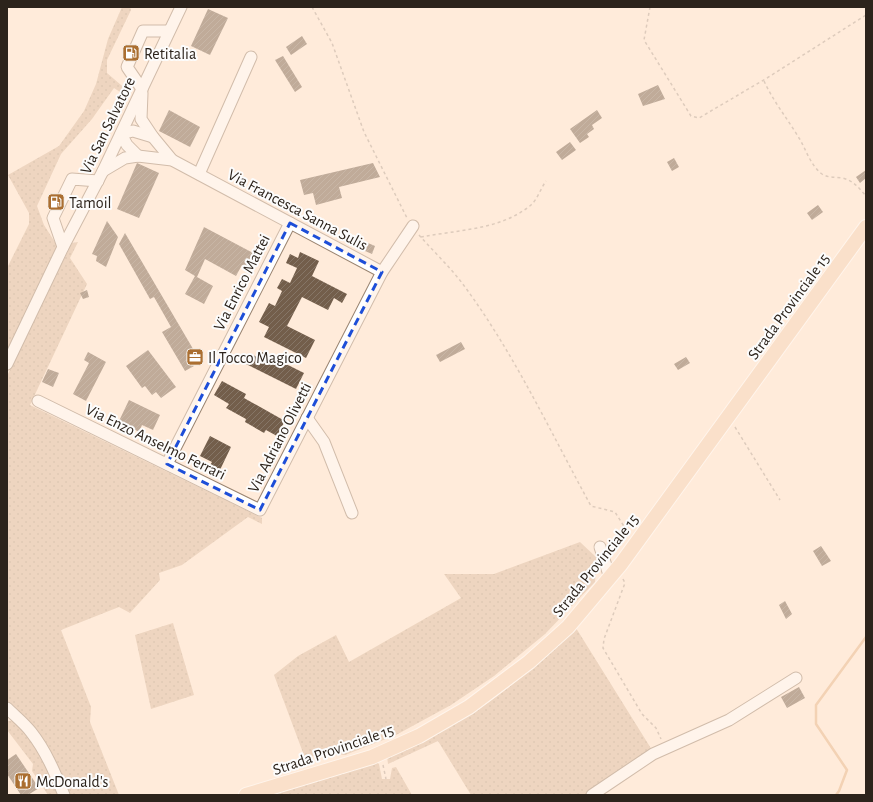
<svg xmlns="http://www.w3.org/2000/svg" width="873" height="802" font-family="'Alegreya Sans',sans-serif">
	<style>
		.grass { fill: url(#grass-dots) }
		.lines { fill: none; stroke-linecap: round; stroke-linejoin: round }
		.stream { stroke: #e4b385; stroke-width: 2.5 }
		.building { fill: url(#building-hatch) }
		.minor-casing { stroke: #9a8470; stroke-width: 13 }
		.major-casing { stroke: #fff; stroke-width: 16 }
		.path { stroke: #b5a597; stroke-width: 1.5; stroke-dasharray: 3 3; stroke-linecap: butt }
		.minor { stroke: #fff; stroke-width: 11 }
		.major { stroke: #f4d3b5; stroke-width: 14 }
		.marked { fill: none; stroke: #1d4ed8; stroke-width: 3; stroke-dasharray: 8 5; stroke-linejoin: round }
		.labels { text-anchor: middle; stroke-width: 4; stroke-linejoin: round; paint-order: stroke }
		.poi-label { font-size: 16px; fill: #2c231b; stroke: #fcfcfc; text-anchor: start }
		.street-label { font-size: 16px; fill: #2c231b; stroke: #fcfcfc }
	</style>
	<defs>
		<pattern id="grass-dots" width="8" height="8" patternUnits="userSpaceOnUse"><rect width="8" height="8" fill="#d9bb9f"/><path d="M2 2h.1M6 6h.1" fill="none" stroke="#baa088" stroke-width="1.8" stroke-linecap="round"/></pattern>
		<pattern id="building-hatch" width="6" height="6" patternUnits="userSpaceOnUse"><rect width="6" height="6" fill="#735e4b"/><path d="M-1 1l2-2M0 6l6-6M5 7l2-2" fill="none" stroke="#867667"/></pattern>
	</defs>
	<rect width="100%" height="100%" fill="#ffebda"/>
	<g class="grass">
		<polygon points="122,7 130,7 131,10 107,60 107,73 128,91 126,96 114,88 92,119 61,154 37,206 44,225 58,247 7,351 7,268 29,224 29,213 8,175 59,146 84,111 96,84 108,39"/>
		<path d="M78,242L70,258L87,284L30,405L262,518V524L248,517L182,565L159,573L160,580L130,613L119,607L61,630L91,707L90,722L119,795H70C55,759 37,727 7,701V376L67,253L72,243Z"/>
		<polygon points="580,542 597,558 595,582 545,634 494,676 451,705 396,735 345,755 323,754 305,758 274,675 298,656 336,635 349,662 461,598 444,574 494,574"/>
		<polygon points="173,623 194,695 151,709 135,635"/>
		<path d="M576,628L652,750L586,795H471L438,741L388,764L387,756C418,740 451,727 480,708C515,685 546,657 576,628Z"/>
		<path d="M7,721H14C37,742 48,767 60,795H48L32,771L33,764L7,730Z"/>
		<polygon points="375,761 379,764 382,779 390,779 392,768 396,767 412,795 270,795"/>
	</g>
	<g class="lines">
		<polyline class="stream" points="836,795 839,791 847,770 816,724 816,705 866,637"/>
	</g>
	<g class="building">
		<polygon points="208,9 228,18 210,55 191,46"/>
		<polygon points="302,36 307,44 291,55 286,47"/>
		<polygon points="283,56 302,87 295,92 275,60"/>
		<polygon points="658,85 665,99 643,106 638,94"/>
		<polygon points="169,110 200,127 190,147 159,131"/>
		<polygon points="597,110 602,118 592,125 594,129 587,134 589,137 580,143 570,129"/>
		<polygon points="570,142 576,150 562,160 556,152"/>
		<polygon points="674,158 679,167 672,171 667,162"/>
		<polygon points="137,163 159,173 139,218 117,209"/>
		<polygon points="373,163 380,177 339,187 342,198 316,205 313,193 304,195 300,180"/>
		<polygon points="866,170 866,178 860,183 856,177"/>
		<polygon points="818,205 823,212 812,220 807,213"/>
		<polygon points="107,221 118,237 106,267 96,261 97,256 92,254"/>
		<polygon points="204,227 255,254 248,268 242,265 236,276 205,259 197,277 213,286 204,304 185,294 195,276 185,270"/>
		<polygon points="125,233 199,359 192,364 194,366 185,371 162,332 171,327 154,297 150,299 119,244"/>
		<polygon points="368,243 375,246 372,254 365,251"/>
		<polygon points="300,252 319,261 312,276 347,294 342,303 334,298 328,310 302,297 287,326 315,340 306,358 264,337 269,327 259,322 269,303 275,306 282,291 277,288 282,279 290,283 297,268 286,263 290,254 298,258"/>
		<polygon points="87,290 89,297 83,299 80,293"/>
		<polygon points="461,342 465,349 440,362 436,355"/>
		<polygon points="148,350 176,387 161,398 156,392 152,395 145,386 142,388 126,366"/>
		<polygon points="88,352 106,362 86,401 73,394 89,363 84,360"/>
		<polygon points="262,352 304,373 296,389 246,364 251,354 259,358"/>
		<polygon points="686,357 690,363 678,370 674,364"/>
		<polygon points="48,369 59,373 53,387 42,382"/>
		<polygon points="222,381 246,394 244,398 285,421 277,436 266,430 264,433 245,422 246,419 226,408 229,404 214,395"/>
		<polygon points="129,400 160,415 153,430 142,425 139,432 119,421"/>
		<polygon points="210,436 231,447 219,472 209,467 212,462 200,456"/>
		<polygon points="821,546 831,561 822,566 813,551"/>
		<polygon points="785,601 792,614 786,619 779,605"/>
		<polygon points="799,687 805,698 787,708 781,697"/>
		<polygon points="16,754 39,788 28,795 21,795 7,774 7,760"/>
	</g>
	<g class="lines">
		<defs>
			<g id="minor">
				<polyline points="142,89 127,67 143,31 169,31"/>
				<polyline points="142,93 141,119 153,137 172,160"/>
				<polyline points="121,134 133,131 153,137"/>
				<polyline points="121,134 127,145 138,156"/>
				<polyline points="103,171 125,158 138,156 172,160 382,272"/>
				<polyline points="199,174 251,57"/>
				<polyline points="63,247 53,218 72,179 98,181"/>
				<polyline points="7,364 63,247 103,171 181,7"/>
				<polyline points="38,401 260,510 382,272 413,226"/>
				<polyline points="307,418 324,442 352,513"/>
				<polyline points="167,464 290,223"/>
				<polyline points="600,547 610,578"/>
				<path d="M7,708C15,716 24,723 31,732C46,751 55,773 64,795"/>
				<polyline points="592,795 653,754 729,720 796,678"/>
			</g>
			<polyline id="major" points="246,795 372,757 419,736 469,707 529,662 568,627 621,564 866,227"/>
		</defs>
		<use href="#minor" class="minor-casing"/>
		<use href="#major" class="major-casing"/>
		<g class="path">
			<polyline points="312,7 332,43 364,132 407,218"/>
			<polyline points="650,7 644,40 691,116 699,118 767,78 866,15"/>
			<path d="M764,81C773,101 787,118 799,138C806,149 810,165 822,174C828,178 835,177 842,178C853,180 859,188 866,196"/>
			<path d="M419,235C434,252 452,269 465,287C515,355 551,433 591,506L615,512L625,528V537"/>
			<path d="M421,237C457,230 501,230 531,205C537,200 541,188 546,181"/>
			<polyline points="735,427 780,500"/>
			<polyline points="623,579 625,583 604,639 603,648 642,714 656,728 661,739"/>
			<polyline points="383,765 386,779"/>
		</g>
		<use href="#minor" class="minor"/>
		<use href="#major" class="major"/>
	</g>
	<path d="M0 0H873V802H0ZM290,223L382,272L260,510L167,464Z" fill="#ffebda" fill-opacity=".55" fill-rule="evenodd"/>
	<path class="marked" d="M290,223L382,272L260,510L167,464Z"/>
	<defs>
		<symbol id="fuel-square" viewBox="-11 -11 22 22"><rect x="-9" y="-9" width="18" height="18" rx="4" fill="#ab6f31" stroke="#fcfcfc"/><path d="M-5.5-6h7V0h2V4h1.3V-2.5L3-4.5l.8-.8L6-3V5H2.5V1h-1V6h-7ZM-4.2-4.7v3.2H.2V-4.7Z" fill="#fff"/></symbol>
		<symbol id="office-square" viewBox="-11 -11 22 22"><rect x="-9" y="-9" width="18" height="18" rx="4" fill="#ab6f31" stroke="#fcfcfc"/><path d="M-6-3h4V-5.5h4V-3h4V5H-6ZM-1-4.5V-3h2v-1.5ZM-6 0V1H6V0Z" fill="#fff"/></symbol>
		<symbol id="restaurant-square" viewBox="-11 -11 22 22"><rect x="-9" y="-9" width="18" height="18" rx="4" fill="#ab6f31" stroke="#fcfcfc"/><path d="M-5-6h1v4h1v-4h1v4h1v-4h1v5L-1.5 .5V6h-2V.5L-5-1ZM5-6V6H3V1.5H1.5Q1.5-4 5-6Z" fill="#fff"/></symbol>
	</defs>
	<g fill-rule="evenodd">
		<use href="#fuel-square" x="121" y="43" width="20" height="20"/>
		<use href="#fuel-square" x="46" y="192" width="20" height="20"/>
		<use href="#office-square" x="185" y="347" width="20" height="20"/>
		<use href="#restaurant-square" x="13" y="771" width="20" height="20"/>
	</g>
	<g class="labels">
		<g class="poi-label">
			<text x="144" y="59">Retitalia</text>
			<text x="69" y="208">Tamoil</text>
			<text x="208" y="363">Il Tocco Magico</text>
			<text x="36" y="787">McDonald's</text>
		</g>
		<g class="street-label">
			<text transform="translate(107 125) rotate(-64)" y="6">Via San Salvatore</text>
			<text transform="translate(298 209) rotate(28)" y="6">Via Francesca Sanna Sulis</text>
			<text transform="translate(241 282) rotate(-63)" y="6">Via Enrico Mattei</text>
			<text transform="translate(788 306) rotate(-54)" y="6">Strada Provinciale 15</text>
			<text transform="translate(279 437) rotate(-63)" y="6">Via Adriano Olivetti</text>
			<text transform="translate(156 441) rotate(26)" y="6">Via Enzo Anselmo Ferrari</text>
			<text transform="translate(595 565) rotate(-51)" y="6">Strada Provinciale 15</text>
			<text transform="translate(333 749) rotate(-19)" y="6">Strada Provinciale 15</text>
		</g>
	</g>
	<rect width="873" height="802" fill="none" stroke="#2c231b" stroke-width="16"/>
</svg>
